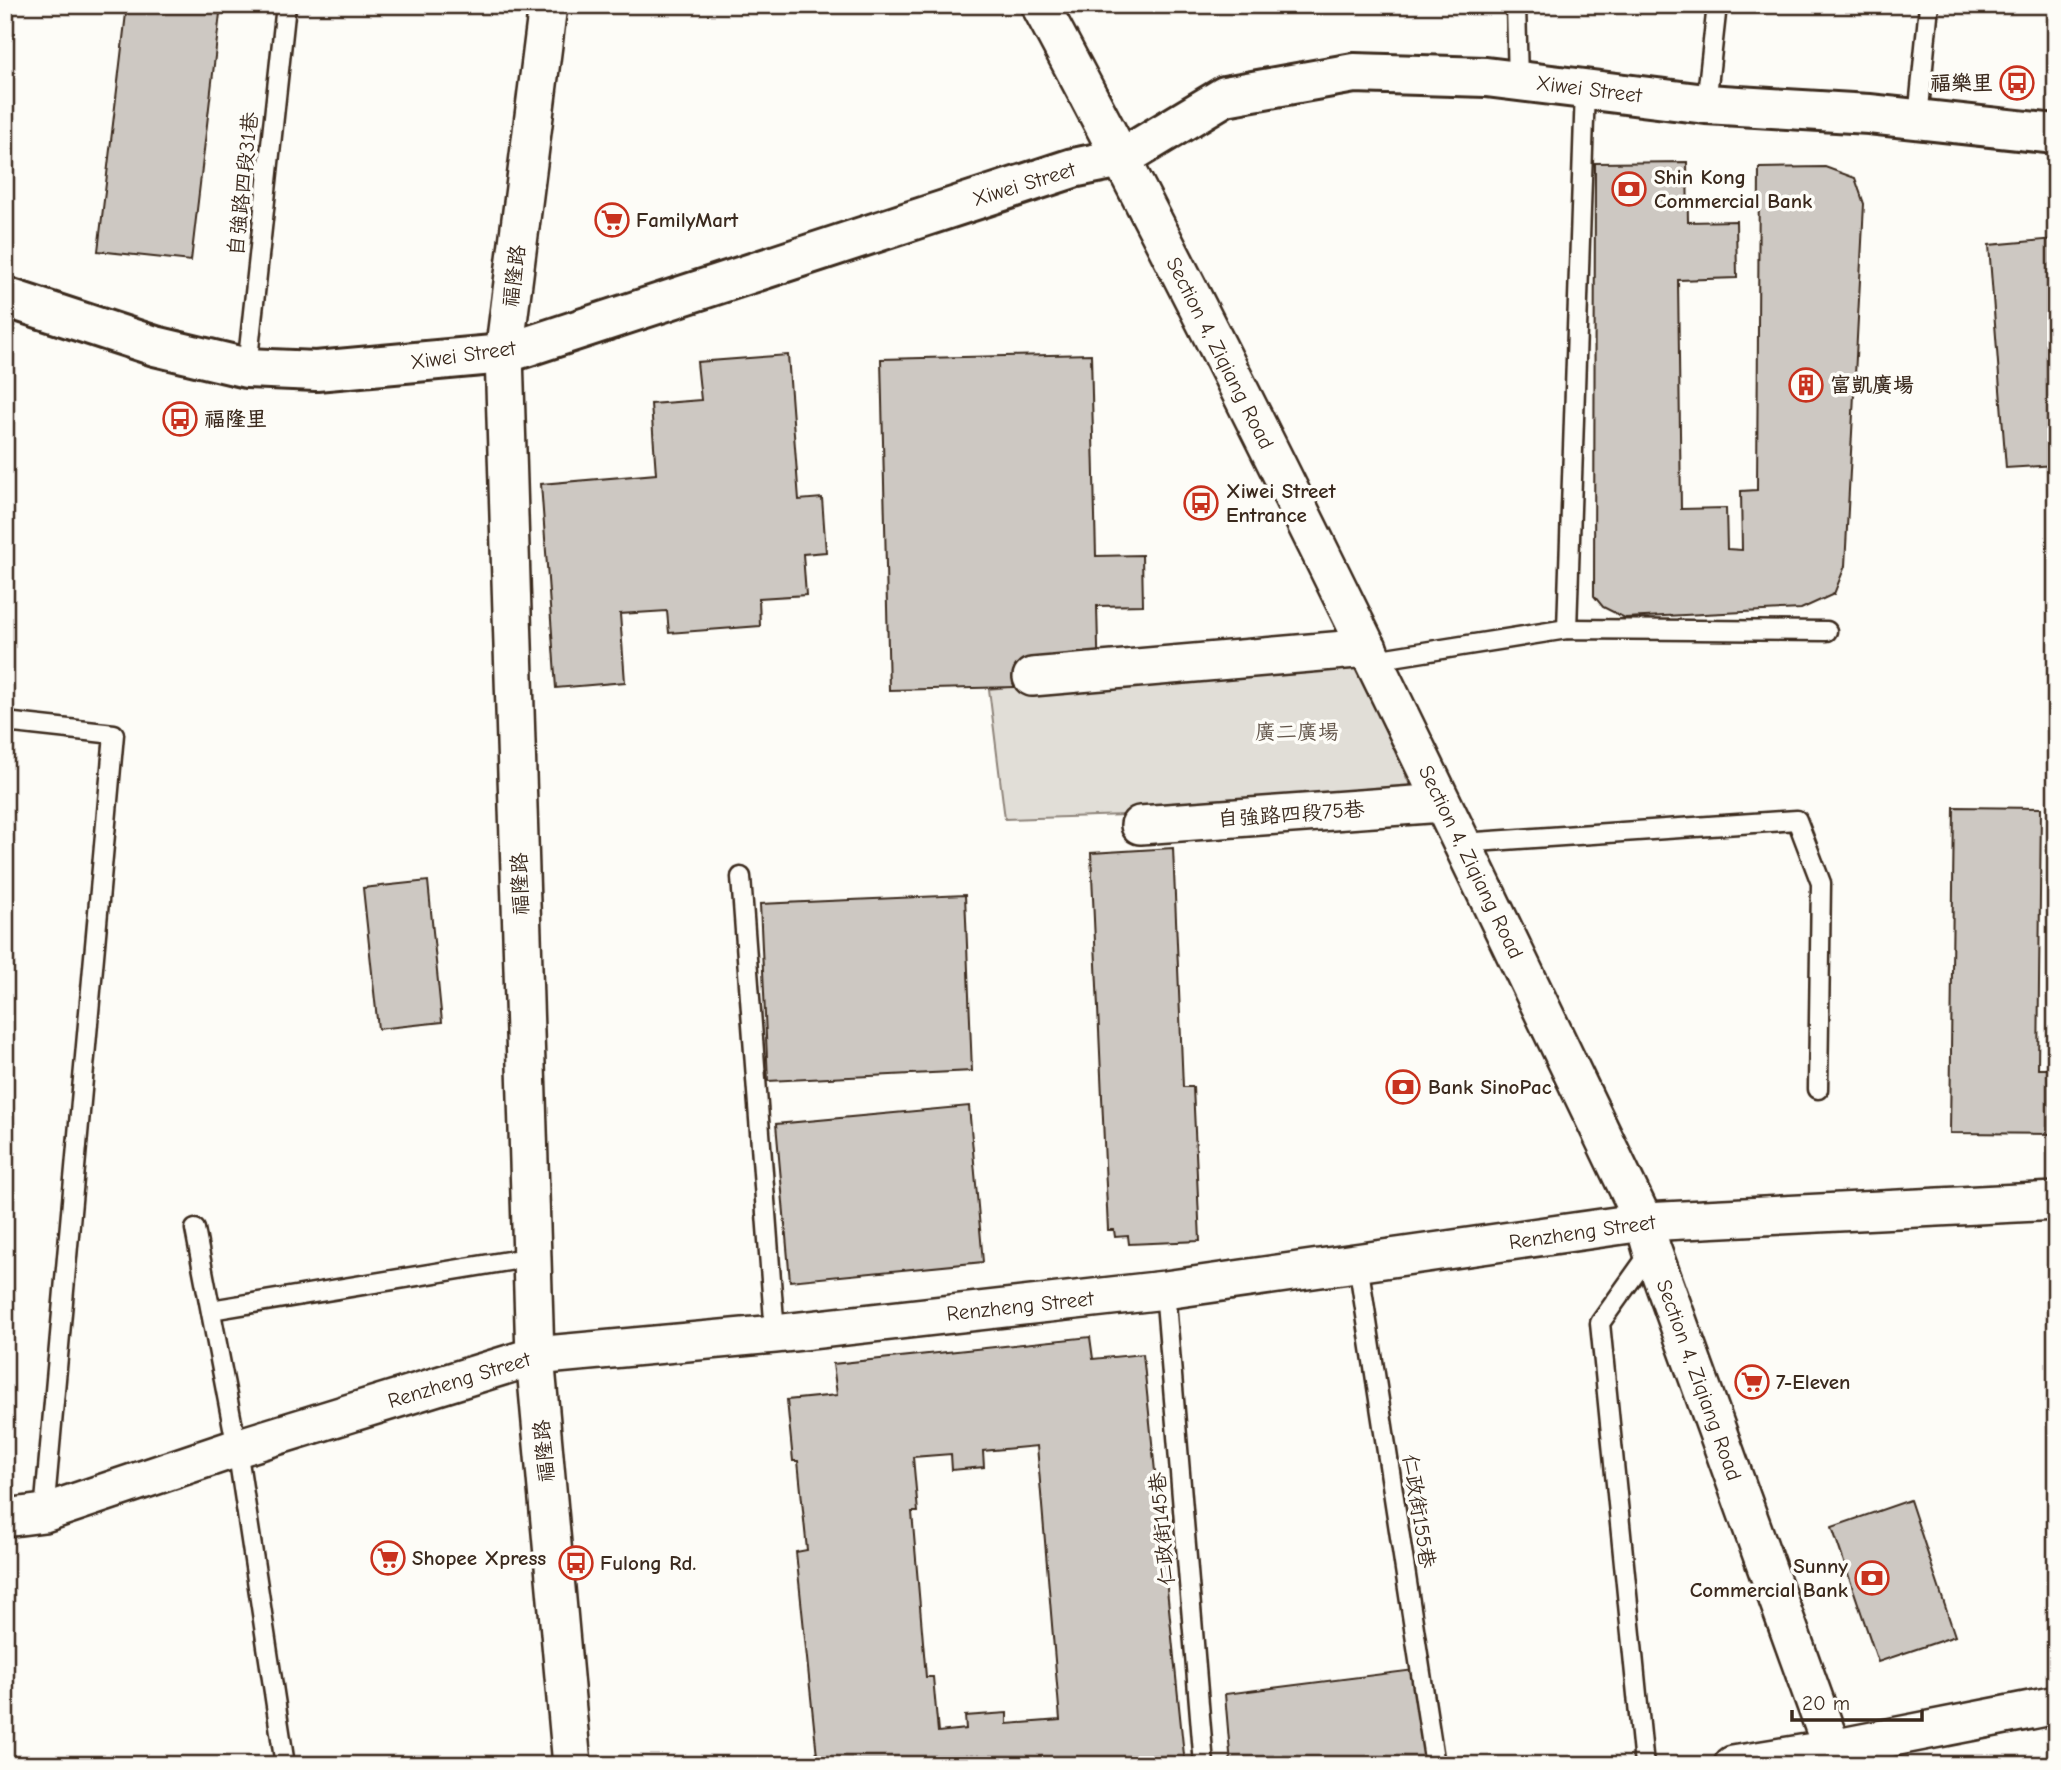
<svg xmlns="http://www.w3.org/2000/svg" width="2061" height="1770" font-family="'Comic Neue','LXGW WenKai TC',sans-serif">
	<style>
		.green { fill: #e1ded7; stroke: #8e847a; stroke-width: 2 }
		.building { fill: #cdc8c2; stroke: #3b2a1e; stroke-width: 2; fill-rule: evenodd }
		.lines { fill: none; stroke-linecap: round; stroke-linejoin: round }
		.lane-casing { stroke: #3b2a1e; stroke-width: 23 }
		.street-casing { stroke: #3b2a1e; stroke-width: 42 }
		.secondary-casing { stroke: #3b2a1e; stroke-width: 44 }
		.lane { stroke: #fdfcf7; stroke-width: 18 }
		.street { stroke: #fdfcf7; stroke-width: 37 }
		.secondary { stroke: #fdfcf7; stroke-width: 38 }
		.labels { text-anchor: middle; stroke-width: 7; stroke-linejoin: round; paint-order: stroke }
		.poi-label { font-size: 21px; font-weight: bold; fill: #3b2a1e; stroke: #fdfcf7; text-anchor: start }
		.street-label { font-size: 21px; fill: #3b2a1e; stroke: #fdfcf7 }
		.park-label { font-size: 21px; fill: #64574c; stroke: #fdfcf7 }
	</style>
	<rect width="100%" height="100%" fill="#fdfcf7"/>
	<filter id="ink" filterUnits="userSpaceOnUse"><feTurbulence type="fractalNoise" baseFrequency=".0143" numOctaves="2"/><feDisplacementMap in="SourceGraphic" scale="14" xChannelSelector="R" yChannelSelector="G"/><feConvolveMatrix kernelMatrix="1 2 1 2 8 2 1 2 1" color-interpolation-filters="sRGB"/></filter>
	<g filter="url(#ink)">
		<polygon class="green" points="1349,649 1419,805 1005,819 989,689"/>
		<g class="building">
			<polygon points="127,5 221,5 191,261 98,251"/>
			<polygon points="1687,162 1688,222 1736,221 1737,278 1678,280 1681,509 1726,508 1727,549 1742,550 1741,491 1757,490 1759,168 1825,167 1855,178 1864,204 1845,566 1834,594 1801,609 1625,618 1603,607 1594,596 1595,163"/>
			<polygon points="2056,239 2056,465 2006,468 1989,245"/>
			<polygon points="1091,354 1096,556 1142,555 1143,605 1097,606 1099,685 889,690 881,359"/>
			<polygon points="788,355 799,500 822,498 826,552 803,554 806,595 759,598 760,626 669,633 667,611 620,614 625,682 556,688 541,484 656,474 651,404 701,400 697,362"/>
			<polygon points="1954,807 2041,808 2038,1069 2056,1069 2056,1134 1950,1133"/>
			<polygon points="1173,848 1183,1087 1193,1087 1200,1241 1129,1244 1128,1236 1115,1237 1114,1230 1108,1230 1091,853"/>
			<polygon points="428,881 442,1022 378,1029 363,888"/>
			<polygon points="965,895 972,1071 768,1081 760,904"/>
			<polygon points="969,1106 983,1262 790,1281 776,1124"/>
			<path d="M1090,1337L1093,1359L1143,1354L1185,1765H818L796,1552L807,1550L798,1461H793L787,1400L837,1395L833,1364ZM1037,1446L1060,1720L1007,1724V1713L965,1716L966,1729L938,1732L933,1677H926L912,1512H918L913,1457L951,1454L952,1470L984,1467L983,1451Z"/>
			<polygon points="1910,1500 1955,1636 1878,1662 1832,1527"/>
			<polygon points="1414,1670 1426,1765 1231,1765 1225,1694"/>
		</g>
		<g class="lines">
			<defs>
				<g id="lane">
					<polyline points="1516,5 1518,81"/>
					<polyline points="1706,104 1717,5"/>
					<polyline points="1918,119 1929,5"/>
					<polyline points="247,368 286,5"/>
					<polyline points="1567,629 1585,89"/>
					<polyline points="1374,660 1567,629 1827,631"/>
					<polyline points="5,722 114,734 44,1513"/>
					<polyline points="1462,843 1797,820 1821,883 1818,1089"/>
					<polyline points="741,877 775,1334"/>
					<polyline points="195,1229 237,1448 285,1765"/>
					<polyline points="1358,1263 1435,1765"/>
					<polyline points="1165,1290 1204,1765"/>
					<polyline points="211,1310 532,1257"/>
					<polyline points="1644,1765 1600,1323 1652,1250"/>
				</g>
				<g id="street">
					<polyline points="548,5 504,354 535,1356 572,1765"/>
					<path d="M1040,5C1254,404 1448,814 1644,1222L1652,1250L1832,1749L1834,1765"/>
					<polyline points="1032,677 1368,648"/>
					<polyline points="1140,825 1442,803"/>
					<polyline points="5,1518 44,1513 237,1448 535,1356 775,1334 1165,1290 1644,1222 2056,1201"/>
					<polyline points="1733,1765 1832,1749 2056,1705"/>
				</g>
				<polyline id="secondary" points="5,297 155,346 247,368 316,371 504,354 1073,168 1122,158 1225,96 1354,73 1486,77 1706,104 1869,114 2056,134"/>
			</defs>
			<use href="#lane" class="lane-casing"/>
			<use href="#street" class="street-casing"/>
			<use href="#secondary" class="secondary-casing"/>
			<use href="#lane" class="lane"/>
			<use href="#street" class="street"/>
			<use href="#secondary" class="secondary"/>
		</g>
	</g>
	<defs>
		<symbol id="bus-ring" viewBox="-11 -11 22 22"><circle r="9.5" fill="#fdfcf7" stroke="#c8321e" stroke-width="1.5"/><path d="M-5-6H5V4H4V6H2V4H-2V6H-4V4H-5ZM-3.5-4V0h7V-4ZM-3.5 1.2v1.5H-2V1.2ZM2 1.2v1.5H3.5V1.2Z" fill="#c8321e"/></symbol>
		<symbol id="bank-ring" viewBox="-11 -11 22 22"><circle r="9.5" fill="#fdfcf7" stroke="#c8321e" stroke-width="1.5"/><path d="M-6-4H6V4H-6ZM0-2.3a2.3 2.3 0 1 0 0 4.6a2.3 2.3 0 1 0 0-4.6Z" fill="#c8321e"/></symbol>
		<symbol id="supermarket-ring" viewBox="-11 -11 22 22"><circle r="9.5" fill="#fdfcf7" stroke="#c8321e" stroke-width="1.5"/><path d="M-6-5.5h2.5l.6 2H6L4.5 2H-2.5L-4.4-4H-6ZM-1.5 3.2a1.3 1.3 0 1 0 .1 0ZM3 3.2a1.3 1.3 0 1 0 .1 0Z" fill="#c8321e"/></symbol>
		<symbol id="building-ring" viewBox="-11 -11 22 22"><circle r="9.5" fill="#fdfcf7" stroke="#c8321e" stroke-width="1.5"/><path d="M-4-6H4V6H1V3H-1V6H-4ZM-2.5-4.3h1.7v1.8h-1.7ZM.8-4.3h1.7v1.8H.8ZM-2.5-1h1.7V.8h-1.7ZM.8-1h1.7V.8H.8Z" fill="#c8321e"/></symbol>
	</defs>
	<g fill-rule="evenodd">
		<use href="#bus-ring" x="1998" y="64" width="38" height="38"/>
		<use href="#bank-ring" x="1610" y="170" width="38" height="38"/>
		<use href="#supermarket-ring" x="593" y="201" width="38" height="38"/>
		<use href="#building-ring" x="1787" y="366" width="38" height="38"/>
		<use href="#bus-ring" x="161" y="400" width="38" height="38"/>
		<use href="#bus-ring" x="1182" y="484" width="38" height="38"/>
		<use href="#bank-ring" x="1384" y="1068" width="38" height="38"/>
		<use href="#supermarket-ring" x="1733" y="1363" width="38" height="38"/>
		<use href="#supermarket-ring" x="369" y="1539" width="38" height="38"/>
		<use href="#bus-ring" x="557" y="1544" width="38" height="38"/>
		<use href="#bank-ring" x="1853" y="1559" width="38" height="38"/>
	</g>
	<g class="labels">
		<g class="poi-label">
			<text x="1993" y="90" text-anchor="end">福樂里</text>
			<text x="1654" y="184">Shin Kong<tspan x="1654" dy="24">Commercial Bank</tspan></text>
			<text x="636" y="227">FamilyMart</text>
			<text x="1830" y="392">富凱廣場</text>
			<text x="204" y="426">福隆里</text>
			<text x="1226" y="498">Xiwei Street<tspan x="1226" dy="24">Entrance</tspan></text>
			<text x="1428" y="1094">Bank SinoPac</text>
			<text x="1776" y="1389">7-Eleven</text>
			<text x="412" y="1565">Shopee Xpress</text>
			<text x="600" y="1570">Fulong Rd.</text>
			<text x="1848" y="1573" text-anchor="end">Sunny<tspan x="1848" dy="24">Commercial Bank</tspan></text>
		</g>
		<g class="street-label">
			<text transform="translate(1589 89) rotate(7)" y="7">Xiwei Street</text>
			<text transform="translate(243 184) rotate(-84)" y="7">自強路四段31巷</text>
			<text transform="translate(1024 184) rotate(-17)" y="7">Xiwei Street</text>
			<text transform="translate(514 276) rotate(-83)" y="7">福隆路</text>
			<text transform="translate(1220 353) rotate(63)" y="7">Section 4, Ziqiang Road</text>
			<text transform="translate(463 355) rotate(-8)" y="7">Xiwei Street</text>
			<text transform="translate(1291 814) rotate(-4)" y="7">自強路四段75巷</text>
			<text transform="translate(1471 862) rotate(64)" y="7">Section 4, Ziqiang Road</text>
			<text transform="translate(520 884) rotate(-92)" y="7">福隆路</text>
			<text transform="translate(1582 1232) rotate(-8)" y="7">Renzheng Street</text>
			<text transform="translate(1020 1306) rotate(-6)" y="7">Renzheng Street</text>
			<text transform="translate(459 1380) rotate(-17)" y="7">Renzheng Street</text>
			<text transform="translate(1699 1380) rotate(70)" y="7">Section 4, Ziqiang Road</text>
			<text transform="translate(544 1451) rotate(-95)" y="7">福隆路</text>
			<text transform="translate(1419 1511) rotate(81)" y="7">仁政街155巷</text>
			<text transform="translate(1162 1529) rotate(-95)" y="7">仁政街145巷</text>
		</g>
		<g class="park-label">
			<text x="1297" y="739">廣二廣場</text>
		</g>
	</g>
	<rect width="2061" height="1770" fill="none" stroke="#fdfcf7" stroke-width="28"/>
	<rect x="14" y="14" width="2033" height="1742" fill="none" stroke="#3b2a1e" stroke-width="2.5" filter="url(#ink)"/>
	<path d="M1792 1710v10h130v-10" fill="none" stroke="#3b2a1e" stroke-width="3.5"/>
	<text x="1802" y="1710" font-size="21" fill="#3b2a1e" stroke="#fdfcf7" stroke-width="5" paint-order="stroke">20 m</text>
</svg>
